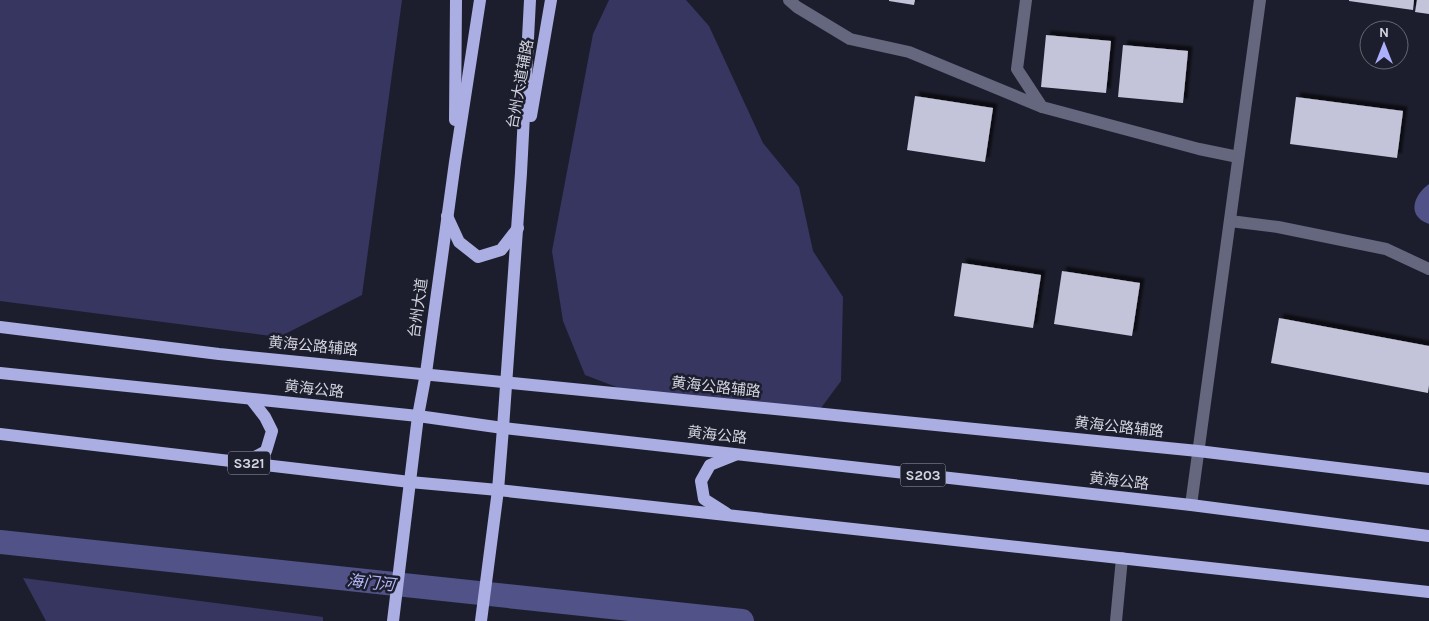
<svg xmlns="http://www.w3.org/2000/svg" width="1429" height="621" font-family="Karla,'Noto Sans SC',sans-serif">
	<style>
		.green { fill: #363661 }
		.water { fill: #515288 }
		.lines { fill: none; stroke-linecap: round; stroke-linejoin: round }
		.canal { stroke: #515288; stroke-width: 24 }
		.building { fill: #c3c4d9; filter: url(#shadow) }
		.minor { stroke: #65677f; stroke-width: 12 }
		.major { stroke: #abaee2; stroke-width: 12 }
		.labels { text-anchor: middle; stroke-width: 5; stroke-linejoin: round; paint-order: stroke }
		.shield { fill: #1d1e2d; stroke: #9c9daa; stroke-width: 1 }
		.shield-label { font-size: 14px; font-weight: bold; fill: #d3d4df }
		.street-label { font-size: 15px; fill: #d3d4df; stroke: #1d1e2d }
		.water-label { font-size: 16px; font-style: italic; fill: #b5b8fa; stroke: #1d1e2d }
	</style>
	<defs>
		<filter id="shadow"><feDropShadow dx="4.5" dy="-4.5" stdDeviation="1" flood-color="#0009"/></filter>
	</defs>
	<rect width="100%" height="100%" fill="#1d1e2d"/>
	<g class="green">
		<polygon points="0,0 402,0 362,295 279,337 0,301"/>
		<polygon points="609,0 686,0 709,26 763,143 799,187 813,251 843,297 841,381 821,408 627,391 585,375 563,321 552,251 593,34"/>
		<polygon points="23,578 323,617 323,621 46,621"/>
	</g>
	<path class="water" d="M1429,184V224C1425,222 1421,221 1418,217C1409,206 1419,191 1429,184Z"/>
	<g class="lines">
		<polyline class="canal" points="0,542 742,621"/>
	</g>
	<g class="building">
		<polygon points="889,0 915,0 914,5 889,1"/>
		<polygon points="1349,0 1414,0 1413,10 1349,1"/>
		<polygon points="1417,0 1429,0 1429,14 1415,12"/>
		<polygon points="1046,35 1111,41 1106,93 1041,87"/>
		<polygon points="1123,45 1188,51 1183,103 1118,97"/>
		<polygon points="915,96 993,108 985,162 907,150"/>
		<polygon points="1296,97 1403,111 1397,158 1290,144"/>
		<polygon points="962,263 1041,275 1033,328 954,316"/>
		<polygon points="1062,271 1140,283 1132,336 1054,324"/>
		<polygon points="1279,318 1429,346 1429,385 1428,393 1271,363"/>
	</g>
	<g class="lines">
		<g class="minor">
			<polyline points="789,0 797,7 850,39 909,52 1042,107"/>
			<polyline points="1026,0 1017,69 1042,107 1199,149 1238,157"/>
			<polyline points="1230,221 1278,227 1386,249 1429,269"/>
			<polyline points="1191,505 1260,0"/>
			<polyline points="1116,621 1122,558"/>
		</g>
		<g class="major">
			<polyline points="531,116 551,0"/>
			<polyline points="455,120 456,0"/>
			<polyline points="447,216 459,242 478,257 501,250 518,228"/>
			<polyline points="0,327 219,354 1198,451 1429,479"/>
			<polyline points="0,373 418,416 503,428 1191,505 1429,536"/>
			<polyline points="0,434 410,482 498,490 1429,592"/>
			<polyline points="244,463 266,451 272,431 265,417 251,399"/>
			<polyline points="726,513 704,499 701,481 710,465 735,455"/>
			<polyline points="393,621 418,416 426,373 455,162 480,0"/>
			<polyline points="481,621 498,490 503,428 521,173 530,0"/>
		</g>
	</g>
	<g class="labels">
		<g class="shield">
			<rect x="228" y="451.5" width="42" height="23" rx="4"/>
			<rect x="900.5" y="463.5" width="45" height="23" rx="4"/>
		</g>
		<g class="shield-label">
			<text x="249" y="468">S321</text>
			<text x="923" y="480">S203</text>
		</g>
		<g class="street-label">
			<text transform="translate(520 84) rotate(-80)" y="5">台州大道辅路</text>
			<text transform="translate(418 308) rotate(-82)" y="5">台州大道</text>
			<text transform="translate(313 346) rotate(5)" y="5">黄海公路辅路</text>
			<text transform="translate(716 387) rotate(6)" y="5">黄海公路辅路</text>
			<text transform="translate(314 389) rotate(6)" y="5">黄海公路</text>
			<text transform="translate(1119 427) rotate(6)" y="5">黄海公路辅路</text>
			<text transform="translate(717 435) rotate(6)" y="5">黄海公路</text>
			<text transform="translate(1119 481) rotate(6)" y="5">黄海公路</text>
		</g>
		<g class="water-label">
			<text transform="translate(371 582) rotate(6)" y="6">海门河</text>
		</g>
	</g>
	<g transform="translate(1384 45)"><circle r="24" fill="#1d1e2d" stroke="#666774"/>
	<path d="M0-4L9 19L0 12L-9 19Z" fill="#acaffb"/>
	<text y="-8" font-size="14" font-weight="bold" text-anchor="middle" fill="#d3d4df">N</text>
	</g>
</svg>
